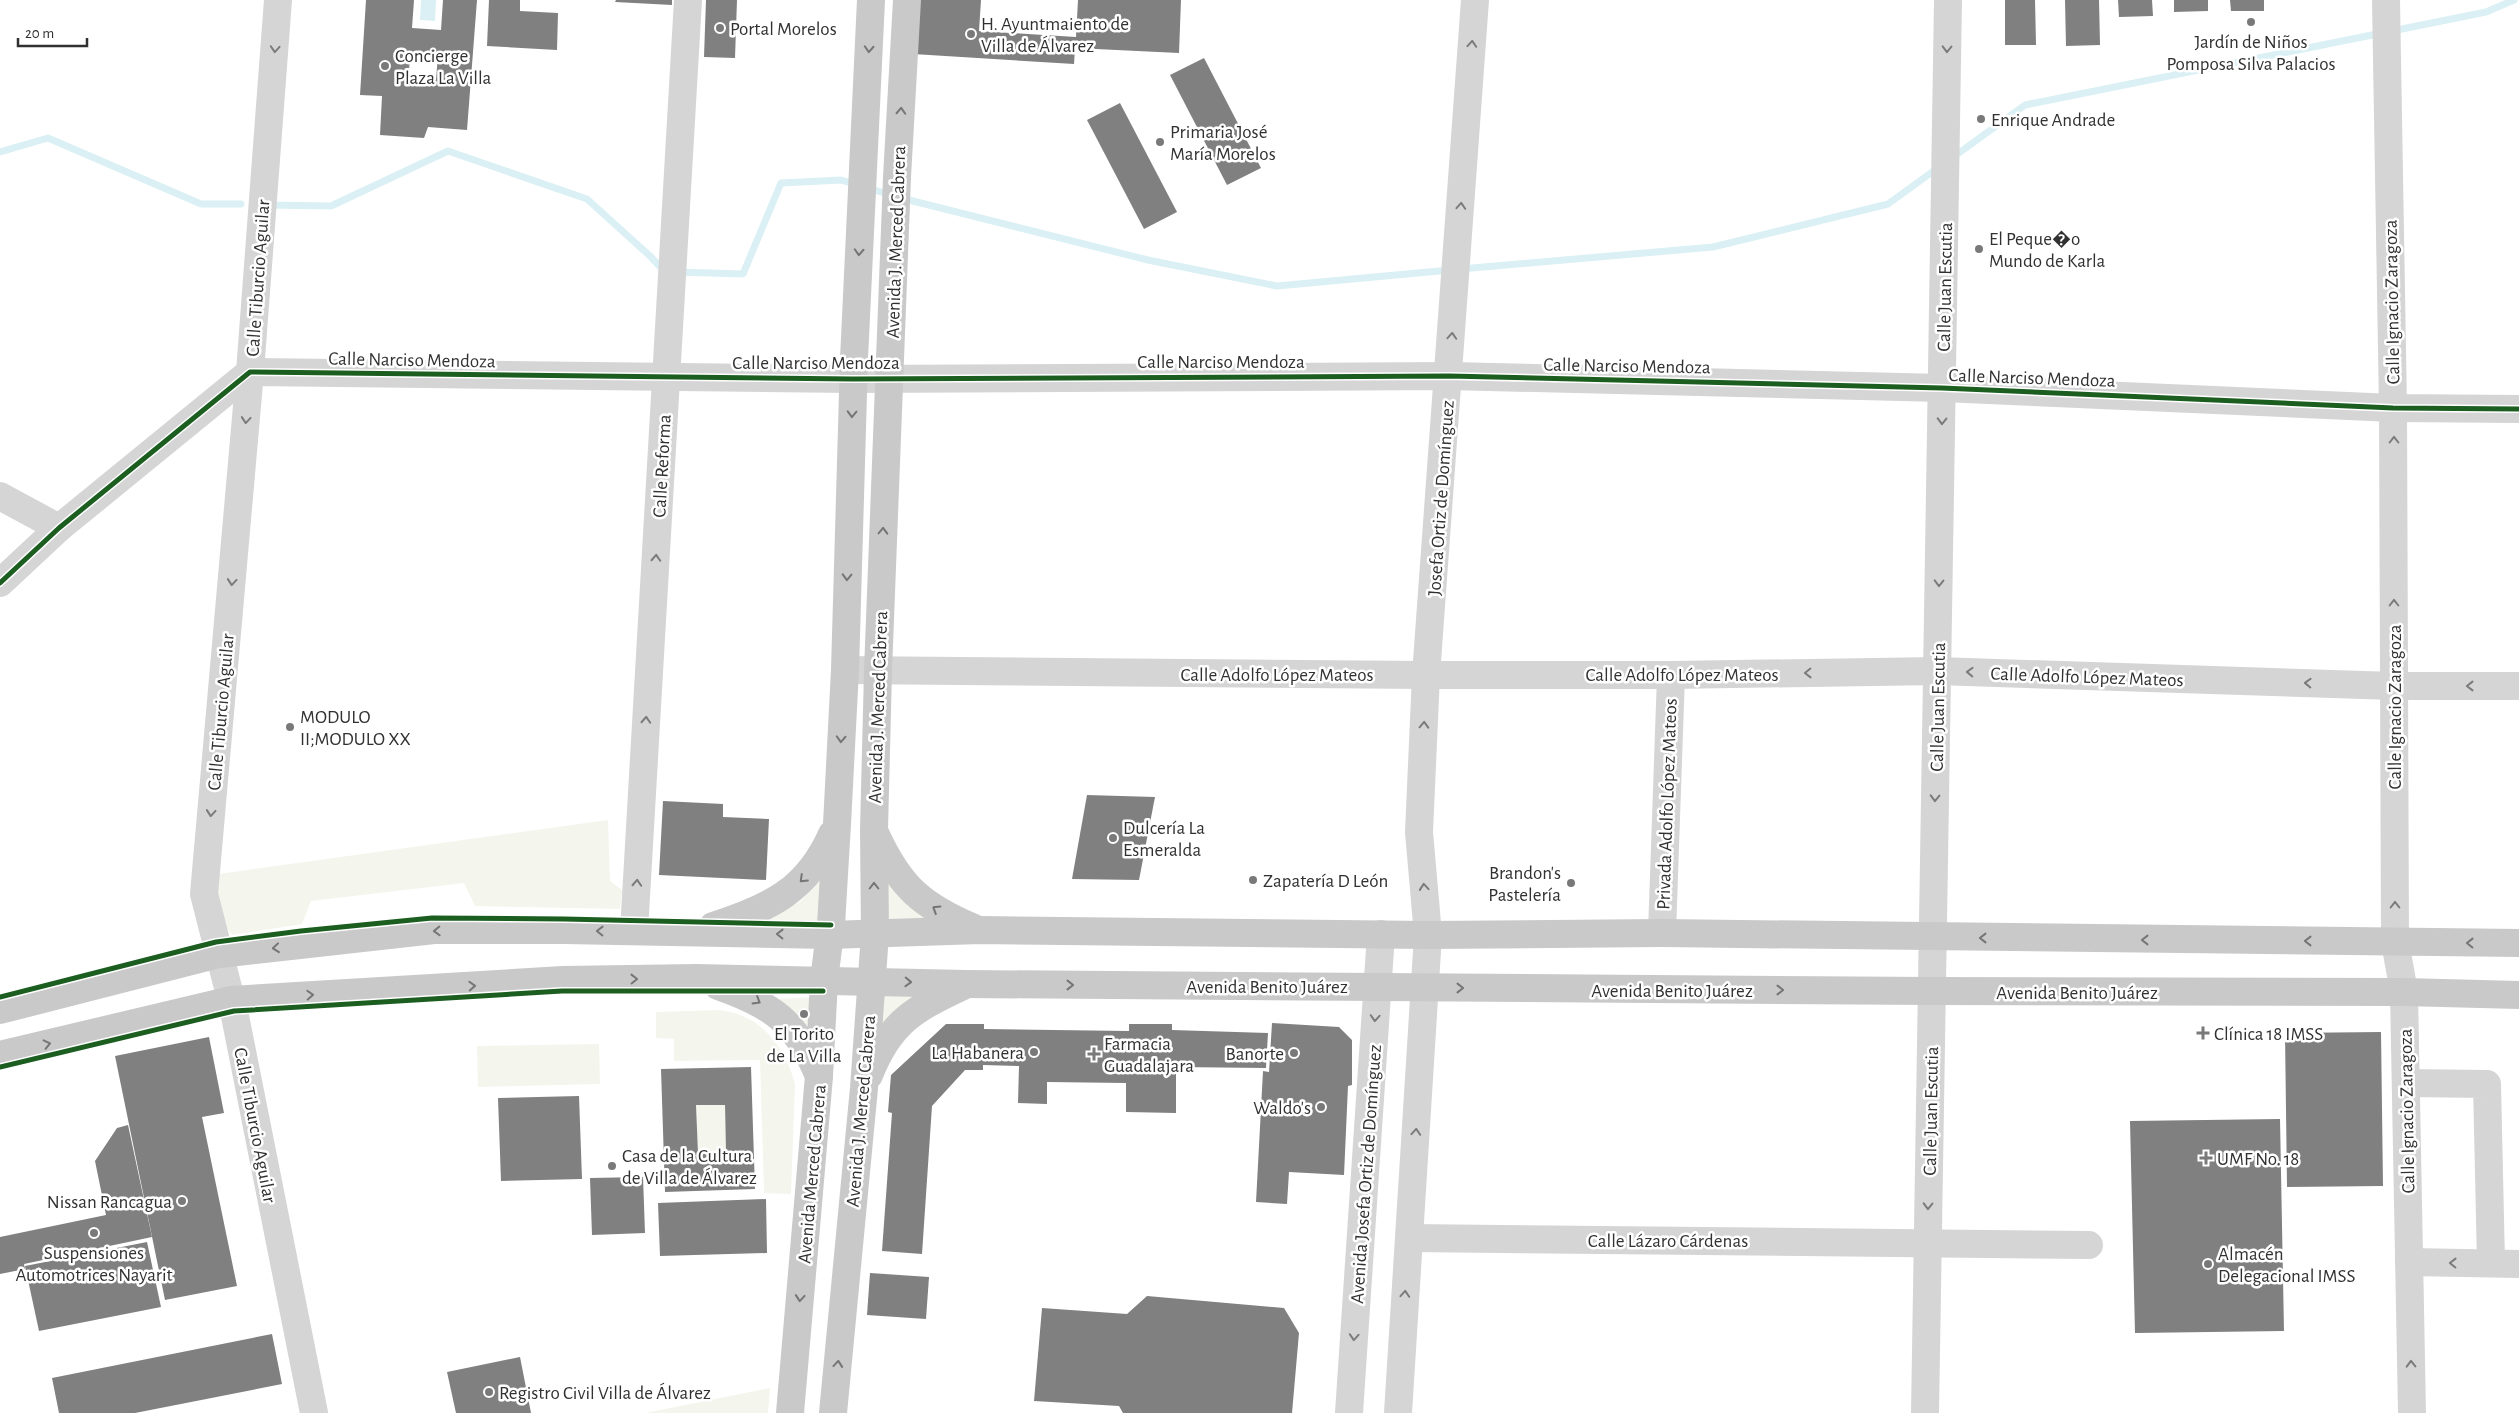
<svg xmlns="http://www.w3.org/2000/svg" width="2519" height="1413" font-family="'Alegreya Sans',sans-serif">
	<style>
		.green { fill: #f4f6ed }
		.water { fill: #daf0f4 }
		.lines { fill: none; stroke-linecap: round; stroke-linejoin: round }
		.stream { stroke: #daf0f4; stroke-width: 7 }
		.building { fill: #808080; fill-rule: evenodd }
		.minor { stroke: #d5d5d5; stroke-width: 28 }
		.major { stroke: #c9c9c9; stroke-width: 28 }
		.cycleway-casing { stroke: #fff; stroke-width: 8 }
		.cycleway { stroke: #1b5e20; stroke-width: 5 }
		.oneway { stroke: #7b7b7b }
		.oneway2 { stroke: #757575 }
		.poi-dot { fill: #797979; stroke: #fff; stroke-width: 2 }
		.labels { text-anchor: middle; stroke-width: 5; stroke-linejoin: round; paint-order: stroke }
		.poi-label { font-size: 19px; fill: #313131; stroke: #fff; text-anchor: start }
		.street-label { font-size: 19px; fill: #313131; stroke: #fff }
	</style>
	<rect width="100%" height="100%" fill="#fff"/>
	<g class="green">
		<polygon points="608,820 610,881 622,890 620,909 475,906 464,883 311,901 302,924 232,935 216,914 218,874"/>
		<polygon points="883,869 935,919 881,920"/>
		<polygon points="824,873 821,920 765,921 801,901"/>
		<polygon points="932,995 875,1047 877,996"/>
		<polygon points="817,997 814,1047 772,999"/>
		<path d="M718,1010C759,1013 785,1046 795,1084L791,1194L764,1193L760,1060L674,1061V1039L656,1038V1012Z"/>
		<polygon points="599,1044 600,1084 478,1087 477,1046"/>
		<polygon points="696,1105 725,1105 726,1152 698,1153"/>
		<polygon points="770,1388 768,1413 645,1413"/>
	</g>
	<polygon class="water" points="421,0 436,0 435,21 420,20"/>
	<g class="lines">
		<g class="stream">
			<polyline points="2392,31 2486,12 2514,0"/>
			<polyline points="0,152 48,138 201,204 241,204"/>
			<polyline points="1952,158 2025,105 2382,33"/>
			<polyline points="868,188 891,195"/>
			<polyline points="901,198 1148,260 1277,286 1450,270"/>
			<polyline points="267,205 331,206 448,151 587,199 650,256 664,271"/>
			<polyline points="1461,269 1713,247 1888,204 1939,167"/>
			<polyline points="677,272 743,274 781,183 841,180 858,185"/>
		</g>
	</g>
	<g class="building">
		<path d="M366,0H414L412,28L441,30L443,0H477L467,130L428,127L424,138L380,135L382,96L360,95ZM411,52L438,55L436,80L408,78Z"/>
		<polygon points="489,0 520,0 520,11 558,13 557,50 487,46"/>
		<polygon points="616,0 672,0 672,5 615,2"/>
		<polygon points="706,0 737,0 735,58 704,57"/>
		<polygon points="916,0 981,0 979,31 1076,37 1078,0 1181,0 1179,53 1075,48 1074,64 913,54"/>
		<polygon points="2005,0 2035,0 2036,45 2005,45"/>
		<polygon points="2065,0 2099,0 2100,45 2066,46"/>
		<polygon points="2118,0 2152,0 2153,16 2119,17"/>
		<polygon points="2174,0 2208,0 2208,11 2174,12"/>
		<polygon points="2230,0 2264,0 2264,11 2231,11"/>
		<polygon points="1204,58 1261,168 1227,185 1170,75"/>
		<polygon points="1120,103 1177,212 1144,229 1087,120"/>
		<polygon points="1087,795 1155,797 1139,880 1072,879"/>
		<polygon points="663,801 723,804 723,817 769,819 766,880 659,875"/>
		<polygon points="1272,1023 1339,1027 1352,1040 1352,1085 1348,1086 1344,1175 1289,1172 1287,1204 1256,1202 1263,1071 1269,1072"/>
		<polygon points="946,1024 984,1024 984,1029 1129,1031 1129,1024 1172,1024 1172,1030 1268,1033 1266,1068 1176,1067 1176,1113 1126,1112 1126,1083 1047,1082 1047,1104 1018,1103 1019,1066 983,1065 983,1070 965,1070 932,1106 922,1254 882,1251 892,1113 888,1112 891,1075"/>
		<polygon points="2381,1032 2383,1186 2287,1187 2285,1033"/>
		<polygon points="209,1037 224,1113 202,1117 237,1286 165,1300 115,1056"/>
		<path d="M751,1067L755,1189L665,1192L661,1069ZM696,1105H725L726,1152L698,1153Z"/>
		<polygon points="579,1096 582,1179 501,1181 498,1098"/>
		<polygon points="2280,1119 2284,1331 2135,1333 2130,1121"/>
		<polygon points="128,1125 152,1237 24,1264 25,1269 0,1274 0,1237 106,1215 95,1161 117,1128"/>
		<polygon points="643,1177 645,1233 592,1235 590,1178"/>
		<polygon points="766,1199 767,1253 660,1256 658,1203"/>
		<polygon points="147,1242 161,1307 39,1331 25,1266"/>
		<polygon points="870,1273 929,1277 926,1319 867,1315"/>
		<polygon points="1147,1296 1284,1308 1299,1333 1292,1413 1123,1413 1119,1406 1034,1401 1042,1308 1127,1314"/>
		<polygon points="272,1334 282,1384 135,1413 59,1413 52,1378"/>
		<polygon points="520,1357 531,1413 456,1413 447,1372"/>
	</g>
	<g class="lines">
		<g class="minor">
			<polyline points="278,0 250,372 204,894 234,1011 314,1413"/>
			<polyline points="2386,0 2393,408 2395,942 2404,992 2412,1413"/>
			<polyline points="0,496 59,528"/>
			<polyline points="0,583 59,528 250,372 853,379 1449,376 1942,388 2393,408 2519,409"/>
			<polyline points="845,670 1426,675 1671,675 1937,671 2394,686 2519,686"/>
			<polyline points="634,931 688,0"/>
			<polyline points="1662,933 1671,675"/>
			<polyline points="2406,1083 2487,1084 2491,1263"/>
			<polyline points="1409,1238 2089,1245"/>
			<polyline points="2409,1262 2519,1264"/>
			<polyline points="1349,1413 1381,934"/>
			<polyline points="1398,1413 1428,935 1419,832 1426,675 1475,0"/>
			<polyline points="1925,1413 1948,0"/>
		</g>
		<g class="major">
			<path d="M876,835C900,887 922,906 974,928"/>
			<path d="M713,926C769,908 807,891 832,834"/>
			<path d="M718,986C773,1005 796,1022 819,1076"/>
			<polyline points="0,1010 219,954 434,930 564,930 829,935 980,930 1428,935 1662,933 2519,943"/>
			<polyline points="0,1055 231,1000 563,980 696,978 966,984 1932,991 2404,992 2519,995"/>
			<path d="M869,1075C890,1022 914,1009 963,986"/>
			<polyline points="790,1413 819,1076 824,980 831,925 837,824 845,670 854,359 871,0"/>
			<polyline points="833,1413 864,1088 875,934 874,830 878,671 897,177 907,0"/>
		</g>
		<defs>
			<g id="cycleway">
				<polyline points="0,583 59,528 250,372 853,379 1449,376 1942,388 2393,408 2519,409"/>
				<polyline points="0,997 216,942 301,931 432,918 564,919 831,925"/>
				<polyline points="0,1067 234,1011 562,991 823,991"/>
			</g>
		</defs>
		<use href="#cycleway" class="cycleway-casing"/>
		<use href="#cycleway" class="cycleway"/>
	</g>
	<defs><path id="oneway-chevron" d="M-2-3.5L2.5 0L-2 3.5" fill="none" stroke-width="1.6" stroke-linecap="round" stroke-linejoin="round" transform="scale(1.25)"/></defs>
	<g class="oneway">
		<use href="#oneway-chevron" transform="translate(1472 44) rotate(-86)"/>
		<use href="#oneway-chevron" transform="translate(275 49) rotate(94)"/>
		<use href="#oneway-chevron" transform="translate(1947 49) rotate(91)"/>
		<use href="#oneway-chevron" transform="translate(1461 206) rotate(-86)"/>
		<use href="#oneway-chevron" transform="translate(1452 336) rotate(-86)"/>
		<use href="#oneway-chevron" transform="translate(246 420) rotate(95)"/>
		<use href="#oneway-chevron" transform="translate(1942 421) rotate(91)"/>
		<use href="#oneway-chevron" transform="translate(2394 440) rotate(-90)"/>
		<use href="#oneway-chevron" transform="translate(656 558) rotate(-87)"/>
		<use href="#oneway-chevron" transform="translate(232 582) rotate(95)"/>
		<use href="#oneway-chevron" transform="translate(1939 583) rotate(91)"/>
		<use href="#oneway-chevron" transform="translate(2394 603) rotate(-90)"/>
		<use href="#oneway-chevron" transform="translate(1970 672) rotate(-178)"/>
		<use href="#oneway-chevron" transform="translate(1808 673) rotate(179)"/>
		<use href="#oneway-chevron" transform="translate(2308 683) rotate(-178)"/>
		<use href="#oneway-chevron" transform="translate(2470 686) rotate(-180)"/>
		<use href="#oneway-chevron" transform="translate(646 720) rotate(-87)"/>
		<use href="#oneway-chevron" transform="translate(1424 725) rotate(-88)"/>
		<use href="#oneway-chevron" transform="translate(1935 798) rotate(91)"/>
		<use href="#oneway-chevron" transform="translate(211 813) rotate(95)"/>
		<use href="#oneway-chevron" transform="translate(637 883) rotate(-87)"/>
		<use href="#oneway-chevron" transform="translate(1424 887) rotate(-95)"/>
		<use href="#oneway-chevron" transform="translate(2395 905) rotate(-90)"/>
		<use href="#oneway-chevron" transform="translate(1375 1018) rotate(94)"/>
		<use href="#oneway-chevron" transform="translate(1416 1132) rotate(-86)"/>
		<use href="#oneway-chevron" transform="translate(1928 1206) rotate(91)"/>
		<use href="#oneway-chevron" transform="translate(2453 1263) rotate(-179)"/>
		<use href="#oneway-chevron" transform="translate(1405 1294) rotate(-86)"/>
		<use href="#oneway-chevron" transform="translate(1354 1337) rotate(94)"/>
		<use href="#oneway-chevron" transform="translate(2411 1364) rotate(-91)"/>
	</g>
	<g class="oneway2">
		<use href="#oneway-chevron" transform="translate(869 49) rotate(93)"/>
		<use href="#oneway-chevron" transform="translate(901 111) rotate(-87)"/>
		<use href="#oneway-chevron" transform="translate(859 252) rotate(93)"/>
		<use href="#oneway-chevron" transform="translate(852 414) rotate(92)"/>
		<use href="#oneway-chevron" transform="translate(883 531) rotate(-88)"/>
		<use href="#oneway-chevron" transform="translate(847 577) rotate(92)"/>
		<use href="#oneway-chevron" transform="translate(841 739) rotate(93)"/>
		<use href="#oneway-chevron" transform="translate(803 879) rotate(136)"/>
		<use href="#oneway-chevron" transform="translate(874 886) rotate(-90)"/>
		<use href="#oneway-chevron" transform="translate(936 909) rotate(-148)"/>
		<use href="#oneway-chevron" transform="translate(437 931) rotate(178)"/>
		<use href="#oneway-chevron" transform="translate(600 931) rotate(-179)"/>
		<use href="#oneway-chevron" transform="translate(780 934) rotate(-179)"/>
		<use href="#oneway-chevron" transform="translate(1983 938) rotate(-180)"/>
		<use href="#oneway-chevron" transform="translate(2145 940) rotate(-180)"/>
		<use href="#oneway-chevron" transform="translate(2308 941) rotate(-180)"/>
		<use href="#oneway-chevron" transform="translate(2470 943) rotate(-179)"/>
		<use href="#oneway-chevron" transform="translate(276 948) rotate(174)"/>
		<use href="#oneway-chevron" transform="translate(634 979) rotate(-1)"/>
		<use href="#oneway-chevron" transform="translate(908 982) rotate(2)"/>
		<use href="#oneway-chevron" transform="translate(1070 985)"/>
		<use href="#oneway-chevron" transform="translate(472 986) rotate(-3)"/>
		<use href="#oneway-chevron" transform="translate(1460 988)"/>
		<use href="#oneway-chevron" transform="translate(1780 990)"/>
		<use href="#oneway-chevron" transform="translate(310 995) rotate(-3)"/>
		<use href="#oneway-chevron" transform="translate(757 1001) rotate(31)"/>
		<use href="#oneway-chevron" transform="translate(47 1044) rotate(-13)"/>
		<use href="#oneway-chevron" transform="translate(800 1298) rotate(95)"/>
		<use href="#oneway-chevron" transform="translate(838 1364) rotate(-85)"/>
	</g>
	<g class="poi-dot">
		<circle cx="2251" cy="22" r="5"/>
		<circle cx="720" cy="28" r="5"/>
		<circle cx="971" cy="34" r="5"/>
		<circle cx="385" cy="66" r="5"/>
		<circle cx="1981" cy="119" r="5"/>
		<circle cx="1160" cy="142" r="5"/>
		<circle cx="1979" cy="249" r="5"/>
		<circle cx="290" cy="727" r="5"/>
		<circle cx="1113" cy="838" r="5"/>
		<circle cx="1253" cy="880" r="5"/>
		<circle cx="1571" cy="883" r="5"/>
		<circle cx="804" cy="1014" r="5"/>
		<path d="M2200.5 1025.5h5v5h5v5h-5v5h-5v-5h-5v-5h5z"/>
		<circle cx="1034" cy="1052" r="5"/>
		<circle cx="1294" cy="1053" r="5"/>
		<path d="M1091.5 1046.5h5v5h5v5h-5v5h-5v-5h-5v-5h5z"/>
		<circle cx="1321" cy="1107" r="5"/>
		<path d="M2203.5 1150.5h5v5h5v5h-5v5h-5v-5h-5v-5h5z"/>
		<circle cx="612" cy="1166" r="5"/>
		<circle cx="182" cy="1201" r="5"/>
		<circle cx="94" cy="1233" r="5"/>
		<circle cx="2208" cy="1264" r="5"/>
		<circle cx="489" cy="1392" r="5"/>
	</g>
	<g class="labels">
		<g class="poi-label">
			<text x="981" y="30">H. Ayuntmaiento de<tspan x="981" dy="22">Villa de Álvarez</tspan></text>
			<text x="730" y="35">Portal Morelos</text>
			<text x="2251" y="48" text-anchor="middle">Jardín de Niños<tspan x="2251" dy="22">Pomposa Silva Palacios</tspan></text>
			<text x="395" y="62">Concierge<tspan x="395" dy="22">Plaza La Villa</tspan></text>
			<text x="1991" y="126">Enrique Andrade</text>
			<text x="1170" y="138">Primaria José<tspan x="1170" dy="22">María Morelos</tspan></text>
			<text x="1989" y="245">El Peque�o<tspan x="1989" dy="22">Mundo de Karla</tspan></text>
			<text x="300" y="723">MODULO<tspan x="300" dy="22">II;MODULO XX</tspan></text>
			<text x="1123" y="834">Dulcería La<tspan x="1123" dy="22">Esmeralda</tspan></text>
			<text x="1561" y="879" text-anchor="end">Brandon's<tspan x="1561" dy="22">Pastelería</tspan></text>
			<text x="1263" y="887">Zapatería D León</text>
			<text x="804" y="1040" text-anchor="middle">El Torito<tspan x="804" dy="22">de La Villa</tspan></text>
			<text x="2214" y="1040">Clínica 18 IMSS</text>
			<text x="1104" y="1050">Farmacia<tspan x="1104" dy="22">Guadalajara</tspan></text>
			<text x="1024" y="1059" text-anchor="end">La Habanera</text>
			<text x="1284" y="1060" text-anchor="end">Banorte</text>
			<text x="1311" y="1114" text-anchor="end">Waldo's</text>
			<text x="622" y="1162">Casa de la Cultura<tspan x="622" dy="22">de Villa de Álvarez</tspan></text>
			<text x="2217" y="1165">UMF No. 18</text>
			<text x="172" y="1208" text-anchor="end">Nissan Rancagua</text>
			<text x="94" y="1259" text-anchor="middle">Suspensiones<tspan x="94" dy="22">Automotrices Nayarit</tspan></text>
			<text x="2218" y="1260">Almacén<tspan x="2218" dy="22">Delegacional IMSS</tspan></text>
			<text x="499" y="1399">Registro Civil Villa de Álvarez</text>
		</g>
		<g class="street-label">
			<text transform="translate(895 242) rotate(-88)" y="7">Avenida J. Merced Cabrera</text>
			<text transform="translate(257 278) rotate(-86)" y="7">Calle Tiburcio Aguilar</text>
			<text transform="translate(1944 287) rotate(-89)" y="7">Calle Juan Escutia</text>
			<text transform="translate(2391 302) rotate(-91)" y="7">Calle Ignacio Zaragoza</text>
			<text transform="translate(412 359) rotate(1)" y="7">Calle Narciso Mendoza</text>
			<text x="1221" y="368">Calle Narciso Mendoza</text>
			<text x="816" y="369">Calle Narciso Mendoza</text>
			<text transform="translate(1627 365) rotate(1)" y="7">Calle Narciso Mendoza</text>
			<text transform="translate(2032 377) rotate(2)" y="7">Calle Narciso Mendoza</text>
			<text transform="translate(661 466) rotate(-87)" y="7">Calle Reforma</text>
			<text transform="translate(1440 498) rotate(-86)" y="7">Josefa Ortiz de Domínguez</text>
			<text x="1277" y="681">Calle Adolfo López Mateos</text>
			<text x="1682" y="681">Calle Adolfo López Mateos</text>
			<text transform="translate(2087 676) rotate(2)" y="7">Calle Adolfo López Mateos</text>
			<text transform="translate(877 707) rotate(-88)" y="7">Avenida J. Merced Cabrera</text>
			<text transform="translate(1937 707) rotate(-89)" y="7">Calle Juan Escutia</text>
			<text transform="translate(2394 707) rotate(-90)" y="7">Calle Ignacio Zaragoza</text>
			<text transform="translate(220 712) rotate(-85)" y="7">Calle Tiburcio Aguilar</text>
			<text transform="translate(1666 804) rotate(-88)" y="7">Privada Adolfo López Mateos</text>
			<text x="1267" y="993">Avenida Benito Juárez</text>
			<text x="1672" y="997">Avenida Benito Juárez</text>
			<text x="2077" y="999">Avenida Benito Juárez</text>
			<text transform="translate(860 1111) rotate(-85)" y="7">Avenida J. Merced Cabrera</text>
			<text transform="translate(1930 1111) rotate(-89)" y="7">Calle Juan Escutia</text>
			<text transform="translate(2406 1111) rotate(-91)" y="7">Calle Ignacio Zaragoza</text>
			<text transform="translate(256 1125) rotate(79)" y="7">Calle Tiburcio Aguilar</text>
			<text transform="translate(811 1174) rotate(-85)" y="7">Avenida Merced Cabrera</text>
			<text transform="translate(1365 1174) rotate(-86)" y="7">Avenida Josefa Ortiz de Domínguez</text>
			<text x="1668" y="1247">Calle Lázaro Cárdenas</text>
		</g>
	</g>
	<path d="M18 38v8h69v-8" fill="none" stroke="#313131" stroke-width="2.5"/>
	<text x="25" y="38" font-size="15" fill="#313131" stroke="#ffffff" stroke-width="4" paint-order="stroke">20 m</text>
</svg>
